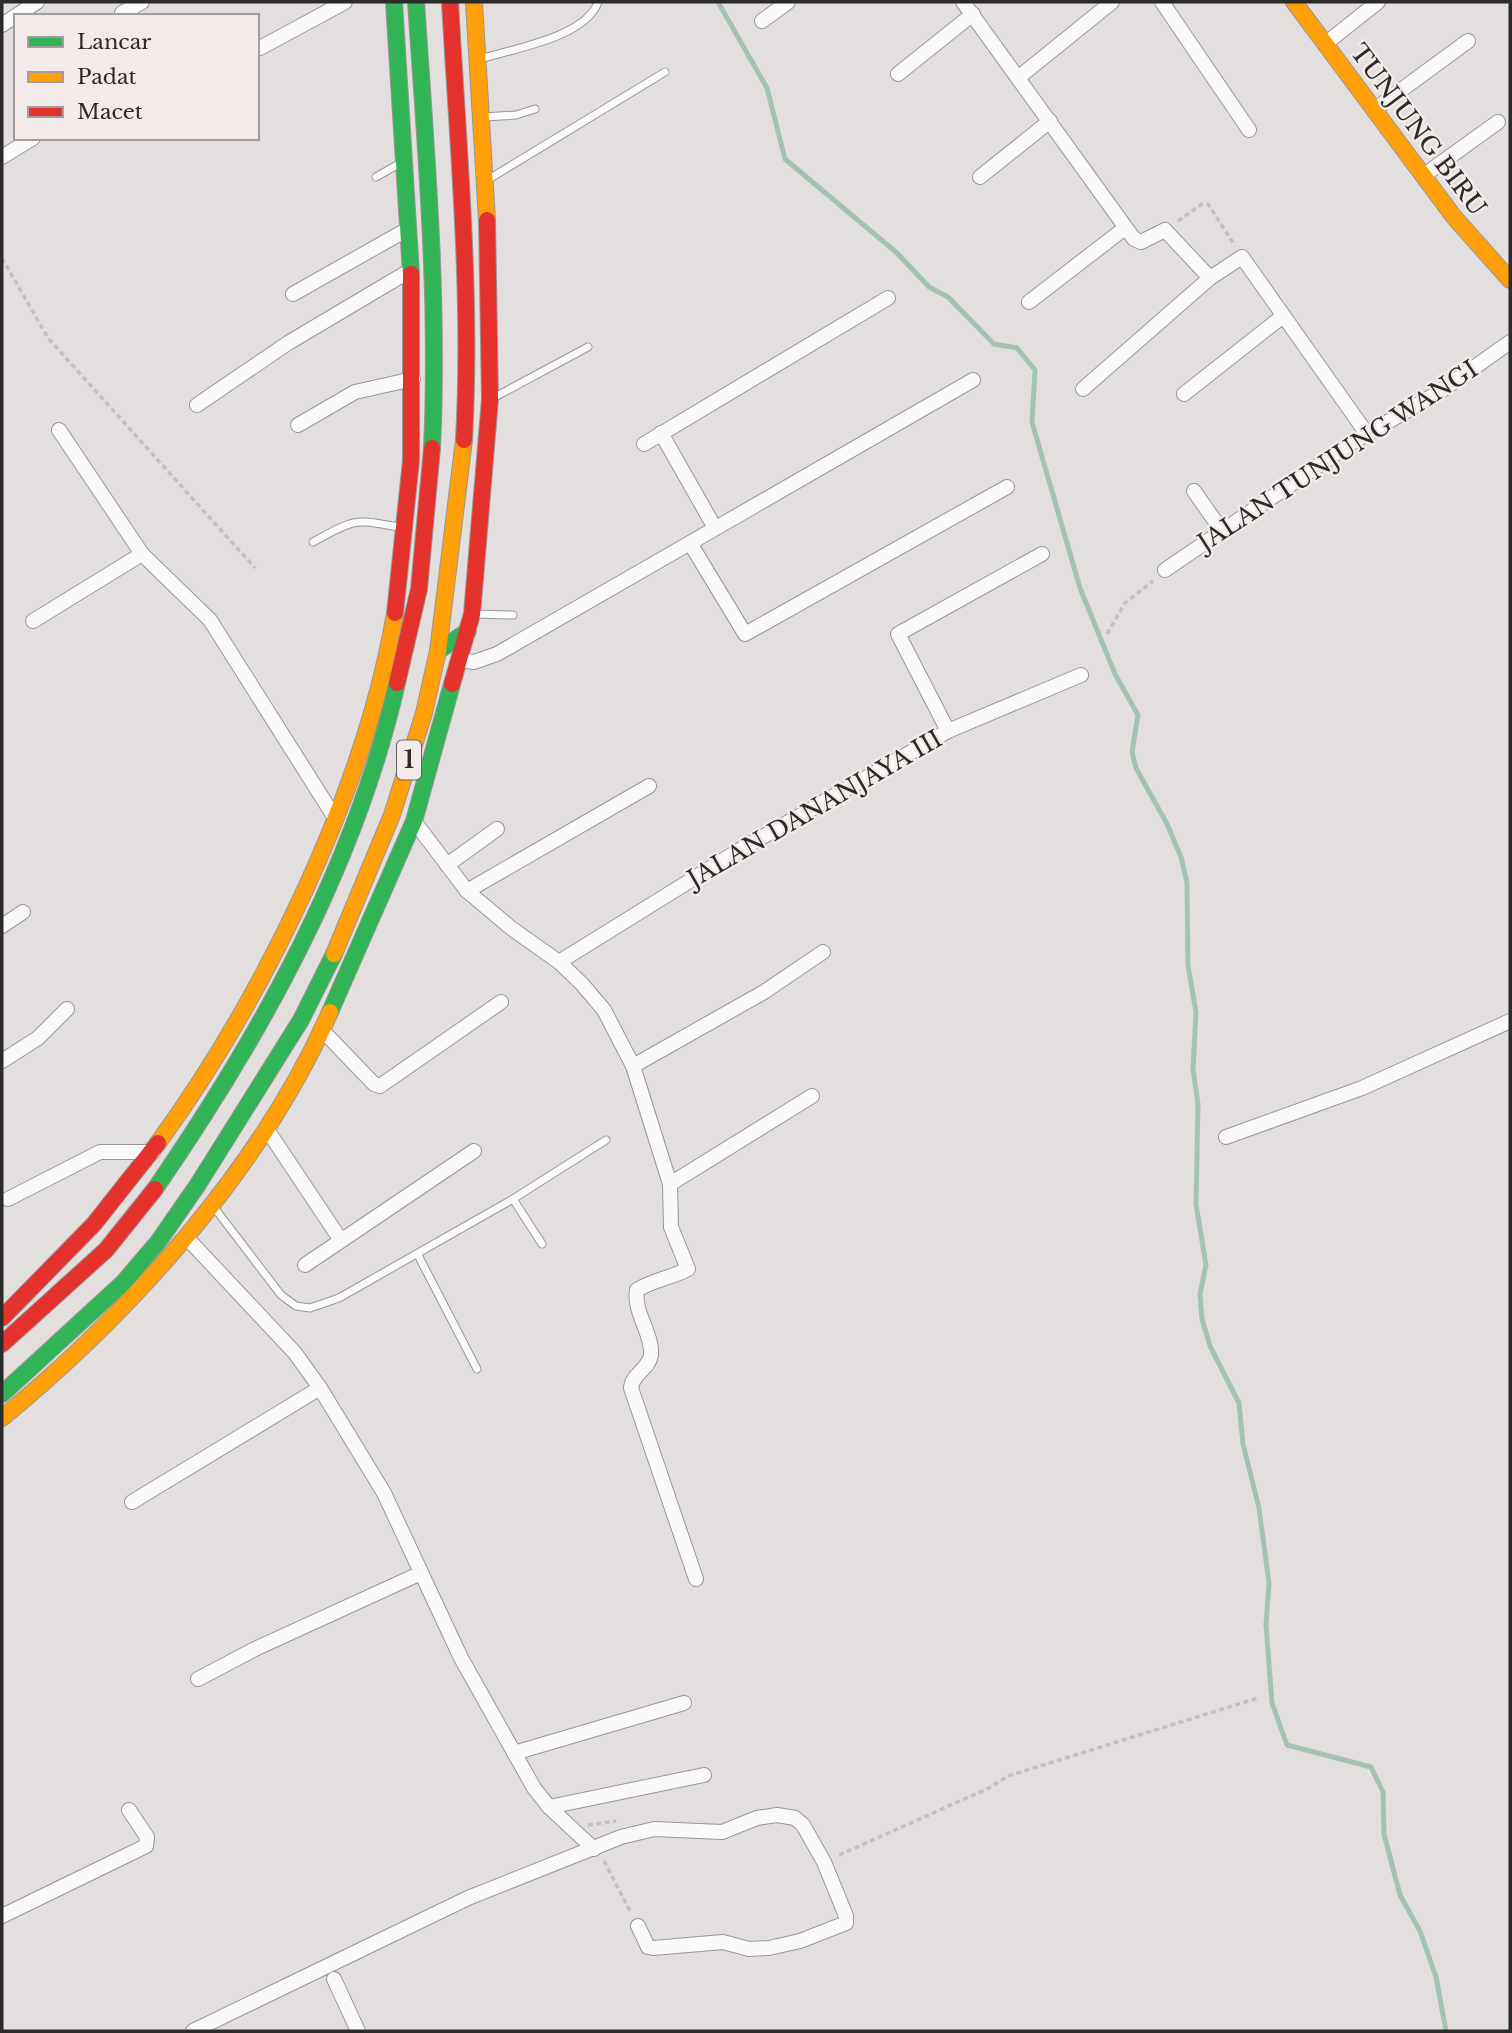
<svg xmlns="http://www.w3.org/2000/svg" width="1512" height="2033" viewBox="0 0 1512 2033" font-family="'Libre Baskerville',serif">
	<style>
		.lines { fill: none; stroke-linecap: round; stroke-linejoin: round }
		.stream { stroke: #a4c2b4; stroke-width: 5 }
		.lane-casing { stroke: #999696; stroke-width: 9 }
		.street-casing { stroke: #999696; stroke-width: 16 }
		.fast-casing { stroke: #999696; stroke-width: 18 }
		.slow-casing { stroke: #999696; stroke-width: 18 }
		.jam-casing { stroke: #999696; stroke-width: 18 }
		.path { stroke: #c2c0c0; stroke-width: 3.5; stroke-dasharray: 5 3.5; stroke-linecap: butt }
		.lane { stroke: #fbfafa; stroke-width: 7 }
		.street { stroke: #fbfafa; stroke-width: 14 }
		.fast { stroke: #30b455; stroke-width: 16 }
		.slow { stroke: #ff9f0a; stroke-width: 16 }
		.jam { stroke: #e5322d; stroke-width: 16 }
		.labels { text-anchor: middle; stroke-width: 5; stroke-linejoin: round; paint-order: stroke }
		.shield { fill: #f4eaea; stroke: #696464; stroke-width: 2 }
		.shield-label { font-size: 23px; font-weight: bold; fill: #2d2a2a }
		.street-label { font-size: 24px; fill: #2d2a2a; stroke: #f4eaea }
	</style>
	<rect width="100%" height="100%" fill="#e4dfdf"/>
	<g class="lines">
		<polyline class="stream" points="718,2 767,88 785,159 897,253 929,287 948,297 994,344 1017,348 1035,370 1032,422 1080,588 1115,674 1138,715 1132,752 1136,768 1167,824 1181,857 1187,882 1188,966 1196,1012 1193,1069 1198,1104 1196,1204 1206,1265 1200,1294 1202,1319 1210,1346 1239,1403 1243,1444 1259,1508 1269,1583 1266,1625 1272,1703 1287,1745 1371,1767 1383,1792 1384,1834 1400,1895 1420,1931 1436,1977 1446,2031"/>
		<defs>
			<g id="lane">
				<path d="M480 59C513 49 586 37 598 2"/>
				<polyline points="484,117 516,115 535,109"/>
				<polyline points="376,177 404,161"/>
				<polyline points="489,179 665,72"/>
				<polyline points="493,398 588,347"/>
				<path d="M313 542C360 516 355 520 405 528"/>
				<polyline points="472,614 513,615"/>
				<polyline points="513,1199 542,1244"/>
				<polyline points="213,1206 281,1295 296,1306 310,1308 339,1298 513,1199 606,1140"/>
				<polyline points="418,1255 477,1369"/>
			</g>
			<g id="street">
				<polyline points="963,2 1134,239 1141,242 1165,230 1210,278"/>
				<polyline points="1162,2 1249,130"/>
				<polyline points="122,13 142,2"/>
				<polyline points="762,21 788,2"/>
				<polyline points="2,25 37,2"/>
				<polyline points="1325,44 1378,2"/>
				<polyline points="260,48 345,2"/>
				<polyline points="898,74 973,14"/>
				<polyline points="1019,77 1112,2"/>
				<polyline points="1374,110 1468,41"/>
				<polyline points="2,157 33,138"/>
				<polyline points="1423,176 1498,122"/>
				<polyline points="980,177 1050,121"/>
				<polyline points="293,294 408,229"/>
				<polyline points="1029,302 1125,228"/>
				<polyline points="1083,389 1210,278 1242,257 1367,434"/>
				<polyline points="1184,394 1283,316"/>
				<polyline points="197,405 288,343 411,270"/>
				<polyline points="298,425 355,392 413,379"/>
				<polyline points="59,430 142,554 210,620 335,818"/>
				<polyline points="661,433 715,528"/>
				<polyline points="644,444 888,298"/>
				<polyline points="1194,491 1222,531"/>
				<polyline points="690,543 745,634 1007,487"/>
				<polyline points="1165,570 1353,442 1441,391 1510,342"/>
				<polyline points="33,621 142,554"/>
				<polyline points="461,660 474,662 497,654 973,380"/>
				<polyline points="948,731 898,634 1042,554"/>
				<path d="M414 821 467 891 511 928 559 962 582 984 604 1010 633 1066 670 1184 671 1227 688 1269C671 1278 653 1280 637 1290 633 1312 653 1334 651 1355 649 1369 632 1374 631 1388L696 1579"/>
				<polyline points="447,865 497,829"/>
				<polyline points="467,891 649,786"/>
				<polyline points="2,926 23,912"/>
				<polyline points="559,962 738,851 948,731 1081,675"/>
				<polyline points="322,1030 374,1084 380,1086 501,1002"/>
				<polyline points="2,1061 38,1038 67,1009"/>
				<polyline points="633,1066 764,992 823,952"/>
				<polyline points="266,1128 340,1239"/>
				<polyline points="1226,1137 1362,1088 1510,1021"/>
				<polyline points="670,1184 812,1096"/>
				<polyline points="8,1199 100,1152 153,1152"/>
				<polyline points="187,1238 295,1353 320,1388"/>
				<polyline points="305,1265 474,1151"/>
				<polyline points="132,1502 320,1388 384,1493 461,1658 534,1788 549,1807 594,1849"/>
				<polyline points="198,1679 255,1649 421,1573"/>
				<polyline points="514,1753 684,1703"/>
				<polyline points="549,1807 704,1775"/>
				<polyline points="2,1916 146,1846 147,1837 129,1810"/>
				<polyline points="334,1979 358,2031"/>
				<polyline points="193,2031 468,1898 621,1837 654,1829 722,1832 757,1818 777,1815 795,1818 803,1825 824,1862 846,1916 846,1923 800,1941 769,1948 749,1949 723,1942 653,1948 648,1947 638,1926"/>
			</g>
			<g id="fast">
				<polyline points="394,2 411,274"/>
				<path d="M416 2C426 151 439 299 432 448"/>
				<polyline points="438,651 468,631"/>
				<polyline points="330,1012 414,821 452,684"/>
				<path d="M155 1189C261 1035 355 867 397 683"/>
				<polyline points="2,1394 123,1283 158,1242 197,1186 301,1020 334,954"/>
			</g>
			<g id="slow">
				<polyline points="474,2 487,220"/>
				<polyline points="1294,2 1454,217 1510,280"/>
				<polyline points="334,954 392,815 424,713 438,651 464,440"/>
				<path d="M158 1143C264 997 365 791 395 613"/>
				<path d="M2 1418C132 1311 262 1167 330 1012"/>
			</g>
			<g id="jam">
				<path d="M450 2C458 147 472 294 464 440"/>
				<polyline points="395,613 411,461 411,274"/>
				<polyline points="397,683 419,589 432,448"/>
				<polyline points="452,684 472,614 490,399 487,220"/>
				<polyline points="2,1318 94,1224 158,1143"/>
				<polyline points="2,1344 106,1250 155,1189"/>
			</g>
		</defs>
		<use href="#lane" class="lane-casing"/>
		<use href="#street" class="street-casing"/>
		<use href="#fast" class="fast-casing"/>
		<use href="#slow" class="slow-casing"/>
		<use href="#jam" class="jam-casing"/>
		<g class="path">
			<polyline points="1178,221 1202,204 1208,204 1235,246"/>
			<polyline points="2,258 48,338 255,568"/>
			<polyline points="1107,634 1125,603 1153,581"/>
			<polyline points="588,1825 616,1821"/>
			<polyline points="839,1855 989,1788 1008,1776 1258,1698"/>
			<polyline points="604,1861 631,1913"/>
		</g>
		<use href="#lane" class="lane"/>
		<use href="#street" class="street"/>
		<use href="#fast" class="fast"/>
		<use href="#slow" class="slow"/>
		<use href="#jam" class="jam"/>
	</g>
	<g class="labels">
		<rect class="shield" x="397" y="740.5" width="24" height="39" rx="5"/>
		<g class="shield-label">
			<text x="409" y="768">1</text>
		</g>
		<g class="street-label">
			<text transform="translate(1418 130) rotate(53)" y="8">TUNJUNG BIRU</text>
			<text transform="translate(1338 456) rotate(-33)" y="8">JALAN TUNJUNG WANGI</text>
			<text transform="translate(815 809) rotate(-30)" y="8">JALAN DANANJAYA III</text>
		</g>
	</g>
	<rect width="1512" height="2033" fill="none" stroke="#2d2a2a" stroke-width="7"/>
	<rect x="14" y="14" width="245" height="126" fill="#f4eaea" stroke="#a49d9d" stroke-width="2"/>
	<rect x="28" y="37" width="35" height="10" fill="#30b455" stroke="#a49d9d" stroke-width="2"/>
	<text x="77" y="49" font-size="21" fill="#2d2a2a">Lancar</text>
	<rect x="28" y="72" width="35" height="10" fill="#ff9f0a" stroke="#a49d9d" stroke-width="2"/>
	<text x="77" y="84" font-size="21" fill="#2d2a2a">Padat</text>
	<rect x="28" y="107" width="35" height="10" fill="#e5322d" stroke="#a49d9d" stroke-width="2"/>
	<text x="77" y="119" font-size="21" fill="#2d2a2a">Macet</text>
</svg>
